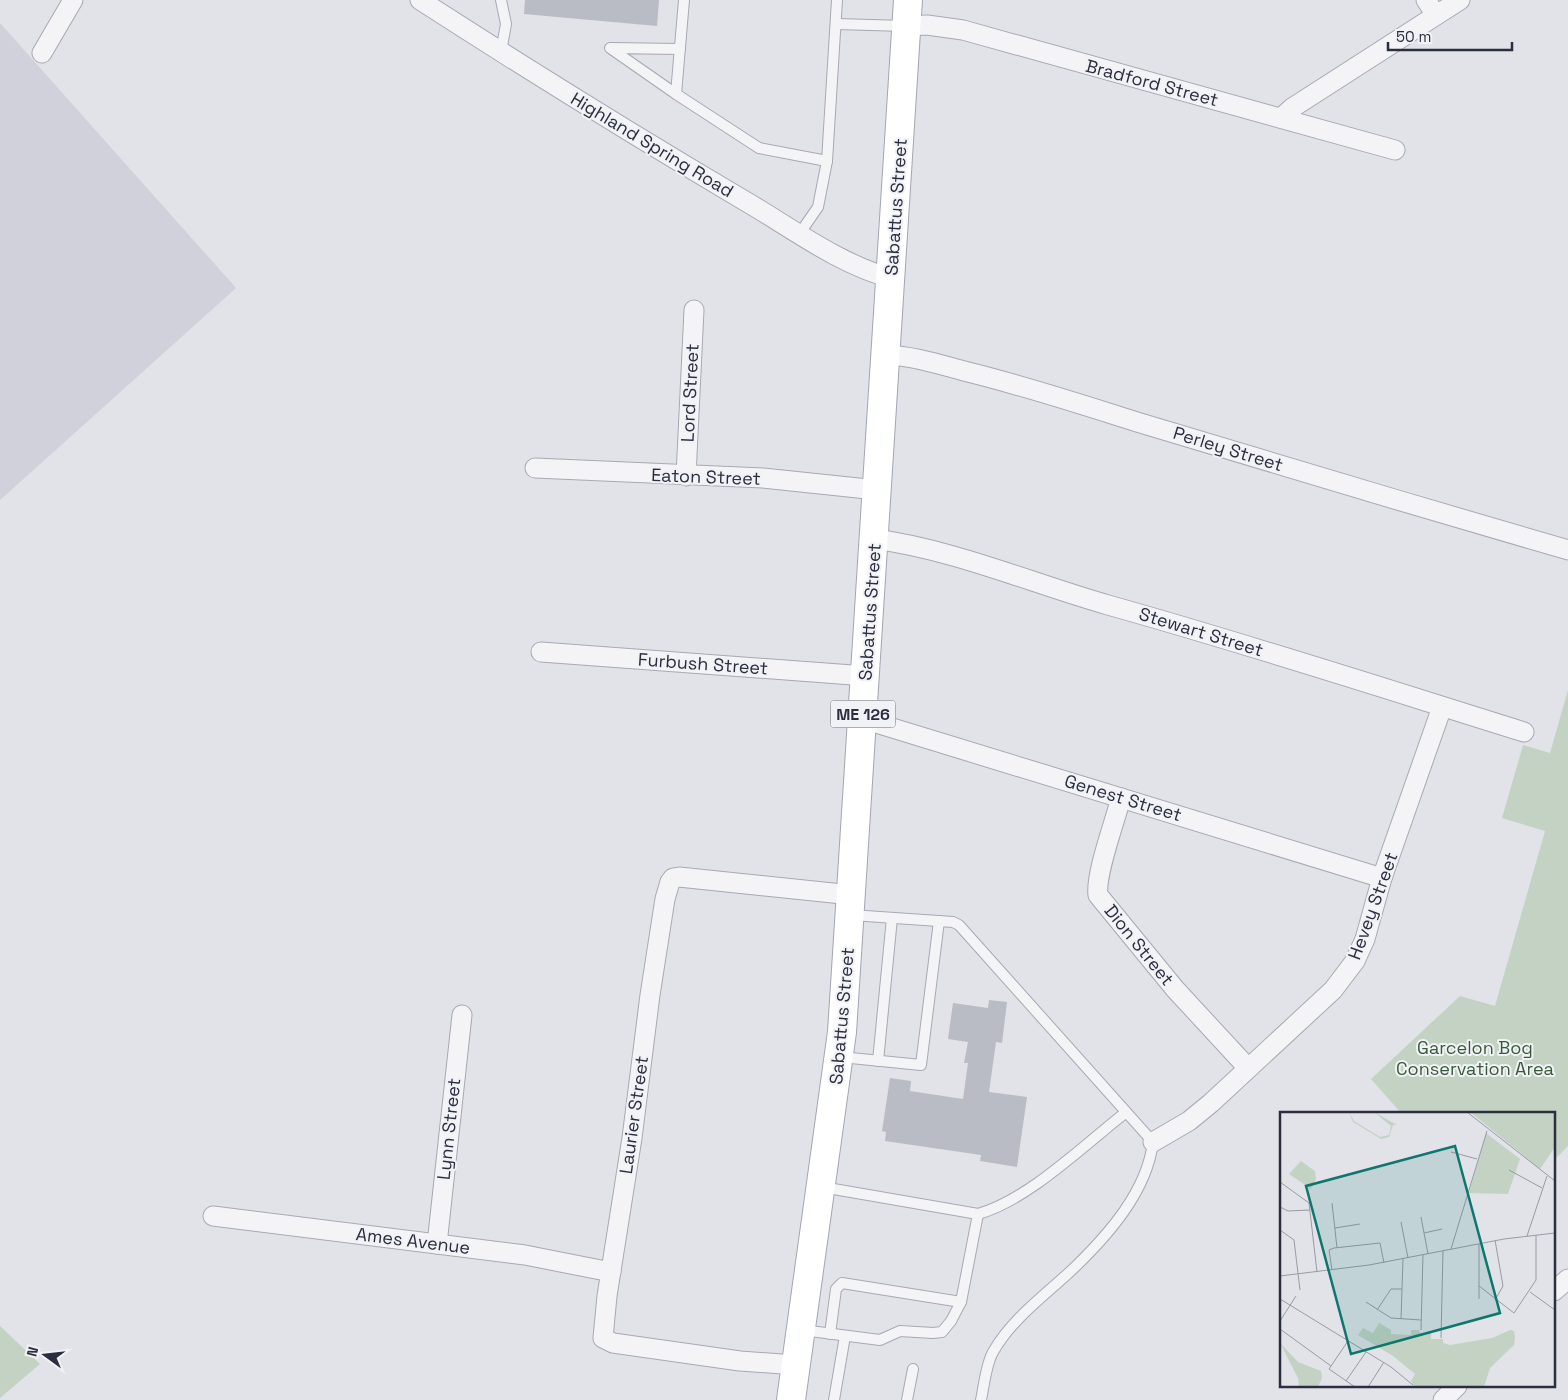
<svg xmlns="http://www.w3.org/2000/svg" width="1568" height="1400" viewBox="0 0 1568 1400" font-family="'Space Grotesk',sans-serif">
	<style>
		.built { fill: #d0d1da }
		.green { fill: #c4d2c3 }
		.building { fill: #b9bbc5 }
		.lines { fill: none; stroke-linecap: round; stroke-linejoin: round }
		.lane-casing { stroke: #a7a9b3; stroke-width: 12 }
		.street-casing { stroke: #a7a9b3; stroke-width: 21 }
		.primary-casing { stroke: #a2a5b3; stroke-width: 30 }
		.lane { stroke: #f4f4f7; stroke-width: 10 }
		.street { stroke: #f4f4f7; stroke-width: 19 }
		.primary { stroke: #fff; stroke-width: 28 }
		.labels { text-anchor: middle; stroke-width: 4; stroke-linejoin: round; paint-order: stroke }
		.shield { fill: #f1f2f6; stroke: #666976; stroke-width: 1 }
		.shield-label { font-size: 16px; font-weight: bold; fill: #2b2e3f }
		.street-label { font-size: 18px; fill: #2b2e3f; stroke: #f1f2f6 }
		.park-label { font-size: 18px; fill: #395a3a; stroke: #f1f2f6 }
		.inset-road { fill: none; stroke: #989ba5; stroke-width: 1 }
		.view { fill: #0f766e; fill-opacity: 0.15; stroke: #0f766e; stroke-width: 2.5 }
		.inset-edge { fill: none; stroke: #2b2e3f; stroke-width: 2.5 }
	</style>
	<rect width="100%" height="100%" fill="#e1e3e9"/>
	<polygon class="built" points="0,23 236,288 0,500"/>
	<g class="green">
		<polygon points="1568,690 1568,1146 1554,1160 1554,1114 1402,1114 1371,1079 1460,996 1495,1006 1545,831 1502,818 1523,745 1550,753"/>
		<polygon points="0,1326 40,1364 0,1398"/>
	</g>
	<g class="building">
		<polygon points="525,0 659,0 657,26 524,14"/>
		<polygon points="989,1000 1007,1002 1002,1043 996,1042 989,1092 1027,1097 1017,1167 980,1161 981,1155 885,1141 886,1132 882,1131 890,1078 911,1081 910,1091 963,1099 968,1063 964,1063 968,1042 948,1039 953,1003 988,1008"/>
	</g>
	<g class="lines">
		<defs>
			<g id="lane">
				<polyline points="501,0 506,24 501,52"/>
				<polyline points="684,0 676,94 759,148 827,161 837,0"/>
				<polyline points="836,24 906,26"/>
				<polyline points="676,94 610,48 680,49"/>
				<polyline points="800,233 818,207 827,161"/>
				<path d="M851 915 953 922 959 925 1153 1142C1147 1191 1109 1234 1075 1267 1047 1294 1013 1317 993 1352 986 1364 984 1386 981 1400"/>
				<polyline points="841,1057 921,1065 939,921"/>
				<polyline points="878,1061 892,918"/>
				<path d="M822 1187 978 1214C1028 1200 1083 1146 1125 1113"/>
				<polyline points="802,1330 880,1340 900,1331 933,1333 942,1332 951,1321 961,1302 978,1214"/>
				<polyline points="830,1334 836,1289 842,1283 961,1302"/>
				<polyline points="834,1400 845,1336"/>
				<polyline points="907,1400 913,1369"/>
			</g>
			<g id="street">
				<path d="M420 0C527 69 635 136 745 201 790 227 840 265 891 278"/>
				<polyline points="1426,0 1436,15"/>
				<polyline points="907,26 927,25 963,30 1395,150"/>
				<polyline points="42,53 73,0"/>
				<polyline points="1281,118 1292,108 1460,0"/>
				<path d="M886 355C913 356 938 364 964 371 1022 385 1080 404 1137 422 1281 466 1424 508 1568 550"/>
				<polyline points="535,468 763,478 877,490"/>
				<polyline points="686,476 694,310"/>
				<path d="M875 539C955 550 1031 583 1108 605 1248 644 1386 689 1524 732"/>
				<polyline points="541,652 866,676"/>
				<polyline points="863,719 1382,878"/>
				<path d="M1121 798C1115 821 1095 875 1098 895L1175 989 1248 1068"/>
				<polyline points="1153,1142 1189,1121 1211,1103 1333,990 1355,961 1365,939 1382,878 1442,707"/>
				<polyline points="213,1216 525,1255 611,1272"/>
				<polyline points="437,1244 462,1015"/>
				<polyline points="1554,1291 1568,1279"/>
				<polyline points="796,1365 740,1361 613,1343 603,1338 607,1296 632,1138 650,995 665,899 670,882 673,878 679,877 852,895"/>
				<polyline points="1443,1400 1457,1386"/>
			</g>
			<polyline id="primary" points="791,1400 842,1032 908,0"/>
		</defs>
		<use href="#lane" class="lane-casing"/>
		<use href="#street" class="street-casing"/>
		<use href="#primary" class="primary-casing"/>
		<use href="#lane" class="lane"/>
		<use href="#street" class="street"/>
		<use href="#primary" class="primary"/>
	</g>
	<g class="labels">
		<rect class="shield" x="830.5" y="700.5" width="65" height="27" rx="4"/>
		<g class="shield-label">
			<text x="863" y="720">ME 126</text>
		</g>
		<g class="street-label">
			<text transform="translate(1152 83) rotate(15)" y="6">Bradford Street</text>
			<text transform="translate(652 145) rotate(31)" y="6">Highland Spring Road</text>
			<text transform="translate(896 207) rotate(-86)" y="6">Sabattus Street</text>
			<text transform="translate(690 393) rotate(-87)" y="6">Lord Street</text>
			<text transform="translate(1228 449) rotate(17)" y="6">Perley Street</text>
			<text transform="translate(706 477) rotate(2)" y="6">Eaton Street</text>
			<text transform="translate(870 612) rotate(-86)" y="6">Sabattus Street</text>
			<text transform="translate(1201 632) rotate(17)" y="6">Stewart Street</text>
			<text transform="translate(703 664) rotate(4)" y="6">Furbush Street</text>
			<text transform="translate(1123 798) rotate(17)" y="6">Genest Street</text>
			<text transform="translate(1373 906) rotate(-70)" y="6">Hevey Street</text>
			<text transform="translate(1139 945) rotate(51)" y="6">Dion Street</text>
			<text transform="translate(842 1016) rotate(-85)" y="6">Sabattus Street</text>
			<text transform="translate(634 1115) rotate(-82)" y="6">Laurier Street</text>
			<text transform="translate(449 1129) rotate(-84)" y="6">Lynn Street</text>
			<text transform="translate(413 1241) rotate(7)" y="6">Ames Avenue</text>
		</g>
		<g class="park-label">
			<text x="1475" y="1054">Garcelon Bog<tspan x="1475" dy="21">Conservation Area</tspan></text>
		</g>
	</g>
	<g transform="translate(1280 1112)">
		<rect width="275" height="275" fill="#e1e3e9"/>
		<path d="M69 0 74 9 100 25 109 23 111 14 94 0 117 13H113L109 25 101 27 73 10ZM190 0H275V35L260 57ZM206 21 240 47 228 82 189 81ZM21 49 35 59 36 67 31 77 9 62ZM99 211 111 218V222L131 223V218H139L140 221H151V227H163V231L170 233 212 226 230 218 234 219 235 226 234 233 210 256 204 275H135L131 269 135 262 113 244 78 223 83 216 93 221ZM0 231 18 250 41 259 42 266 38 275H19L18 266Z" fill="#c4d2c3"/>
		<path class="inset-road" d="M187 0 275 69M171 40 197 47M229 58 262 76M0 70 29 91 37 160M52 91 57 136M0 95 8 99 30 98M141 105 148 142M121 110 128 146M55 116 80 112M0 118 14 128 20 178M144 121 162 117M247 124 267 64M215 128 223 174 215 188M199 132V187M171 137 207 19M52 158 49 138 54 136 100 131 104 151M0 164 89 153 224 127 275 121M199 174 234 201 256 168V123M250 180 275 198M0 187 111 255 133 273M86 190 111 206 141 208M97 198 111 177H122M121 207 123 147M0 209 16 184M0 217 51 254M141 218 143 143M161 226 163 139M68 229 49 257 75 275M66 269 86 240M88 275 104 250"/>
		<path class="view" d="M175 34 220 201 71 242 26 74Z"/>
		<rect width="275" height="275" class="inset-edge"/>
	</g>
	<g transform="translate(45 1355) rotate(285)" stroke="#f1f2f6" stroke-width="4" paint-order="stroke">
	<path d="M0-4L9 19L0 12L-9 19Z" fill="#2b2e3f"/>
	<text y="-8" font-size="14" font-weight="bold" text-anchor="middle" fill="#2b2e3f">N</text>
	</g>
	<path d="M1388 42v8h124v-8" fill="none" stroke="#2b2e3f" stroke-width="2.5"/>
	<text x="1396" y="42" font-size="15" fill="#2b2e3f" stroke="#f1f2f6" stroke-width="4" paint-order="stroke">50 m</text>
</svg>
